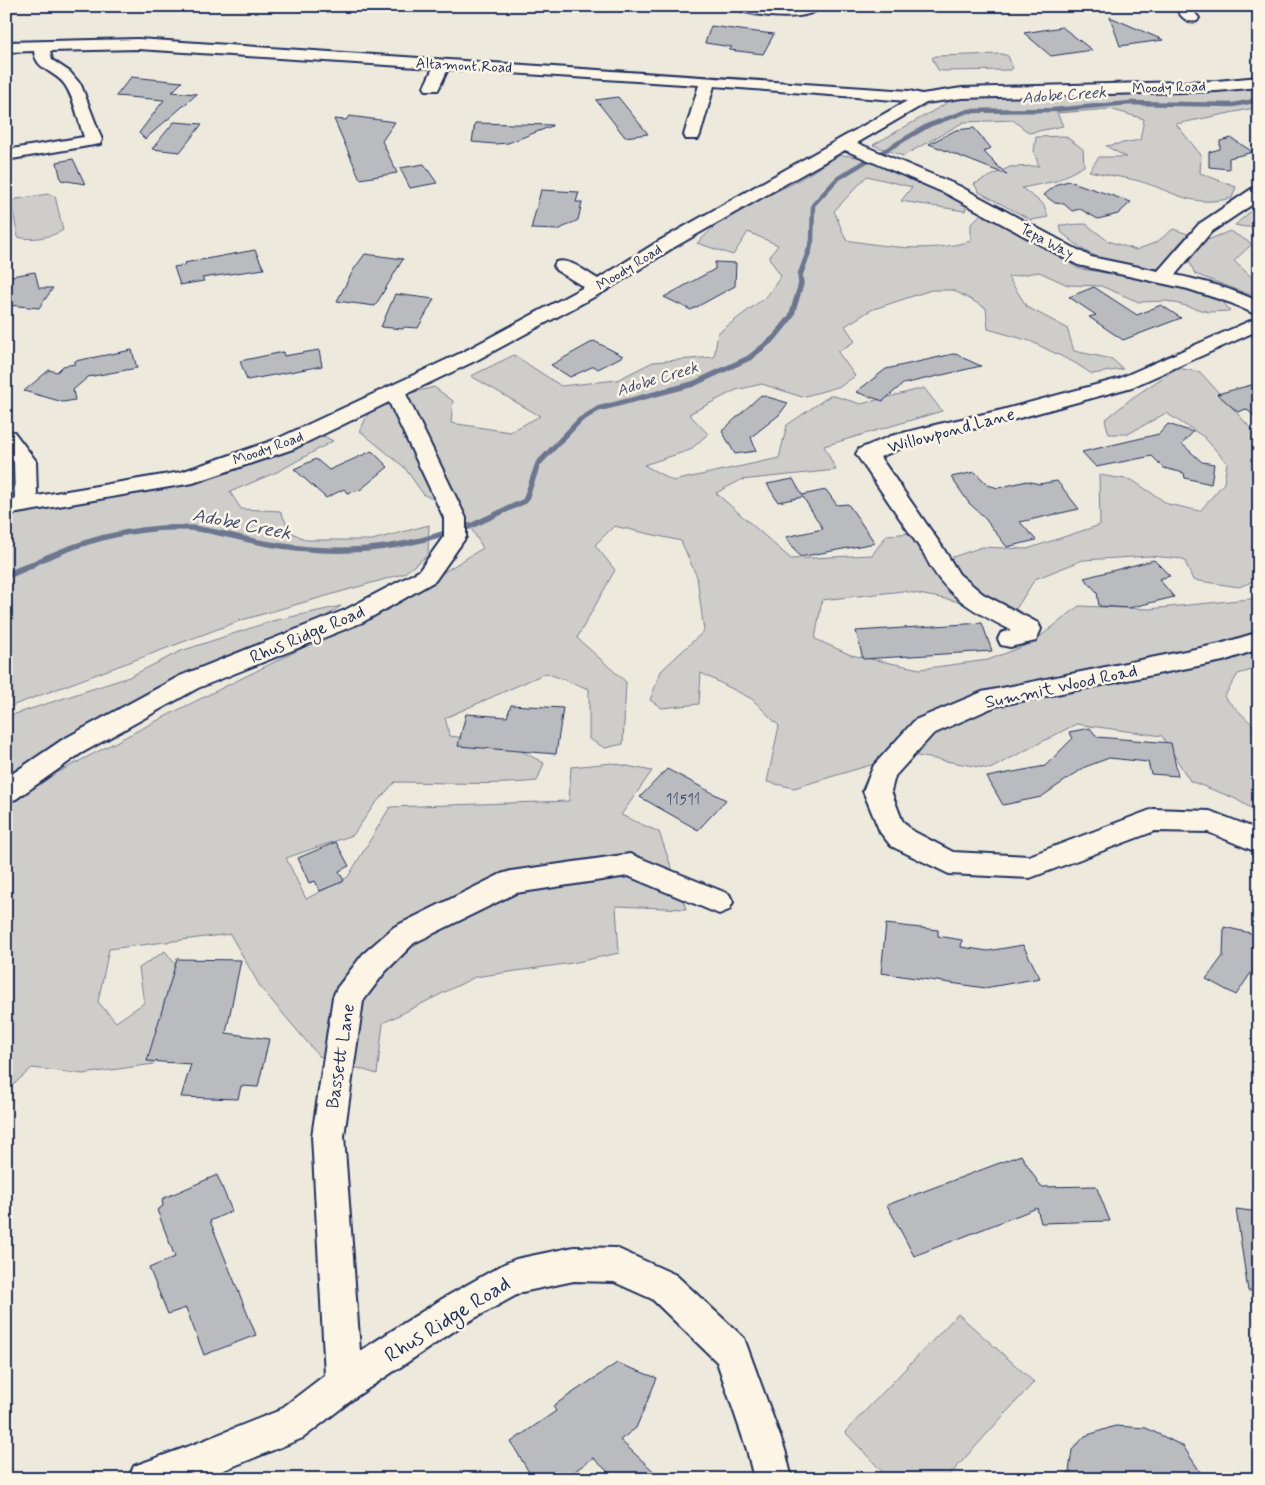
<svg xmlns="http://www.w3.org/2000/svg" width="1265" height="1485" viewBox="0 0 1265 1485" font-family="Mynerve,sans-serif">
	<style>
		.green { fill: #cfcdca; stroke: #757e94 }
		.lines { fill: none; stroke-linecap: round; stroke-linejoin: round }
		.stream-far2 { stroke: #6c778f; stroke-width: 4.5 }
		.stream-far1 { stroke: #6c778f; stroke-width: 5.5 }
		.stream { stroke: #6c778f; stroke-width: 7 }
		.building { fill: #babbbe; stroke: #1b2f5e }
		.minor-casing { stroke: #1b2f5e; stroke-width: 4 }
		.minor { fill: #fcf5e5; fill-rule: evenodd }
		.labels { text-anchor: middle; stroke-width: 5; stroke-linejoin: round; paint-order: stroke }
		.far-street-label { font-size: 15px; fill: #1b2f5e; stroke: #fcf5e5 }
		.number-label { font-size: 15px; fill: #435276 }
		.far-water-label { font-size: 16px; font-style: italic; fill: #445376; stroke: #fcf5e5 }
		.street-label { font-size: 18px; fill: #1b2f5e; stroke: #fcf5e5 }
		.water-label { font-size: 19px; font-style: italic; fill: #445376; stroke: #fcf5e5 }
		.near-street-label { font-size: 21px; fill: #1b2f5e; stroke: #fcf5e5 }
	</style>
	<rect width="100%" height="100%" fill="#eee9dd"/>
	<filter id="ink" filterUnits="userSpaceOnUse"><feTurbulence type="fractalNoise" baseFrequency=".02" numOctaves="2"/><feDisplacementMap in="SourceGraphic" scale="10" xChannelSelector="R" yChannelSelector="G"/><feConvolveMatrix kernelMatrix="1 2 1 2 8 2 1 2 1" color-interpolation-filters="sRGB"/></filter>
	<g filter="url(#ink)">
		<g class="green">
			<polygon points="1002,54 1008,56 1013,68 1011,70 943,71 938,70 932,58 936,56"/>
			<path d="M1259 89V107L1176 124 1201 155 1200 173 1236 187 1232 198C1190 208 1176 192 1139 181 1123 177 1106 175 1089 171L1099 157H1126L1106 146 1140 140 1144 119 1110 109 1057 113 1063 126 1029 133 1013 120 964 122 903 156 873 145 954 99Z"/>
			<polygon points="1065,136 1083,149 1084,166 1056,181 1022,188 1044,205 1048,217 1031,220 979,192 974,184 1010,167 1039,166 1034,152 1036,137"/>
			<path d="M840 155C887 158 927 178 969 198L965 211 901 201 912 187 867 176 834 211 846 240C889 247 928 253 971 241V224L982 213 1055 252 1077 268 1129 277 1154 274 1178 287 1222 300 1230 311 1209 312 1167 301 1139 302 1101 286 1068 285 1039 272 1008 277 1027 307 1067 328 1074 351 1112 359 1123 369 1092 374 1075 363 1030 341 988 329 986 308 953 290H931L871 310 845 326 855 341 838 352 855 376 841 386 802 397 762 384 736 390 689 414 708 434 690 450 644 465 673 481 779 458 787 425 831 395 861 404 924 388 942 411 824 446 836 470 741 480 716 493 791 559 872 555 887 535 912 533 944 560 982 547 1027 549 1100 525 1099 475 1132 480 1168 504 1200 511 1224 483 1227 463 1204 437 1166 413 1128 434H1109L1105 420 1132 398 1177 368 1200 372 1255 433 1259 450V579L1239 587 1193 580 1184 559 1150 556 1083 560 1035 579 1014 612 903 591 822 600 815 639 851 655 920 669 988 660 1032 643 1079 606 1149 609 1259 598V668L1238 674 1224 697 1259 731V813L1234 798 1190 781 1162 736 1076 724 990 769 912 755 867 766 794 788 767 782 779 726 752 699 701 673 699 704 662 708 650 700 661 671 704 631 697 577 681 541 614 526 595 545 615 570 577 638 626 682 623 744 605 748 589 739V689L546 673 445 718 450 736 506 743 544 763 537 781C490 786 443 782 395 782L374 805 353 835 286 858 306 899 348 877 390 807 569 801 571 767 612 763 652 771 621 815 659 832 686 909 616 906 619 953 572 963 475 977 383 1023 377 1074 319 1056 261 988 230 934 109 949 98 1002 116 1022 144 1003 139 968 165 951 190 983 180 1029 154 1064 83 1074 32 1068 6 1091V799C64 770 120 739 178 710 281 658 386 610 483 548L460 510 424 495 404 467 360 431 373 403 434 387 453 401 451 423 510 432 540 416 471 376 514 355 561 386 617 380 653 362 714 357 718 333 767 296 781 276 769 258 778 245 748 232 733 255 697 243 715 226 757 200 792 184Z"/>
			<path d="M48 194 55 196 63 230C53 237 30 241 18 237L11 202 17 199Z"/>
			<polygon points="1259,204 1259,226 1245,227 1235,225"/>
			<polygon points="1086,224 1108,241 1136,250 1157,242 1173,229 1188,234 1176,247 1174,258 1164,266 1144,272 1110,263 1085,251 1062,233 1059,225"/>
			<polygon points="1230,231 1252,244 1234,261 1259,284 1259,298 1195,274 1189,260 1205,241"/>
			<polygon points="318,433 333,441 279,471 230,492 241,509 280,511 291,532 306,540 372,540 429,525 428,555 403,574 242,620 6,708 6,516 10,512 181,486"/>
			<polygon points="341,606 287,643 198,689 103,716 6,780 6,717 129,677 181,651 272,621"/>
			<polygon points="958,1314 1034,1382 946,1479 889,1479 845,1432"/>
		</g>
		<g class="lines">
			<g class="stream-far2">
				<polyline points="881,153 929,125 968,111 1053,110 1130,103 1233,105 1259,100"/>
				<polyline points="809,249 812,241 813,205 837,179 873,157"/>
			</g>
			<g class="stream-far1">
				<polyline points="462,530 525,501 538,464 580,420 598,409 693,384 749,358 774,338 791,317 801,284 800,275 810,248"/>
				<path d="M28 566C77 542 134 525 190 528 215 530 239 539 264 543 327 555 387 553 448 532"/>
			</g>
			<polyline class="stream" points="6,576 31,565"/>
		</g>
		<g class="building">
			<polygon points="1110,17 1163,40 1120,46"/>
			<polygon points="711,26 748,31 774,34 763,54 729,50 732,47 705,43"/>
			<polygon points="1062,27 1092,50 1051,56 1024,33"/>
			<polygon points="131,77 182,82 172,92 197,94 145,139 139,133 164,100 116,96"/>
			<polygon points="618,97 648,134 625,137 596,100"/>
			<polygon points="349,116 395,122 382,141 397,173 360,179 334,119 346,120"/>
			<polygon points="174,122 202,124 180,152 152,149"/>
			<polygon points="475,123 552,125 552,126 508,143 495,144 472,142"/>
			<polygon points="974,128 991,148 984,152 1007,175 929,144 956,130"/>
			<polygon points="1231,138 1253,152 1229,158 1229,169 1209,167 1209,152 1220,149 1220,141"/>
			<polygon points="73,159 85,184 61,180 57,162"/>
			<polygon points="424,164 437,183 410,188 400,168"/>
			<polygon points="1069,181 1131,202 1118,214 1098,219 1080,209 1072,211 1064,204 1055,203 1044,195 1057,184"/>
			<polygon points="541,190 579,192 576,202 582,202 578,220 558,230 531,229"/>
			<polygon points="255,250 264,269 202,278 204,281 180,285 174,267 185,265 184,263"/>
			<polygon points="365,254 403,259 375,306 337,301 354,269"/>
			<polygon points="715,262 736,263 735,286 691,310 664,297 715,269"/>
			<polygon points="35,272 39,288 53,288 39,308 8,305 6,277"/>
			<polygon points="1094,287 1137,315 1161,305 1181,318 1123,340 1089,317 1096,315 1069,297"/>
			<polygon points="395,294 434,299 418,328 404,327 403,329 381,327"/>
			<polygon points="594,341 623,356 598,369 594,366 570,377 551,365"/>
			<polygon points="132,350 137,368 88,377 73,390 75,400 63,402 24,391 49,370 57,372 63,366 75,364 75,361"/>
			<polygon points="319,350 322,366 247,380 240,361 283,352 284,356"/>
			<polygon points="953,354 960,355 961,357 981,366 903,384 883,401 856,392 886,369"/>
			<polygon points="1259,383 1259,420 1246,409 1238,412 1217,394"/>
			<polygon points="761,395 788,403 779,415 751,437 756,451 735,454 722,431"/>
			<polygon points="1168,424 1193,432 1182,444 1202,462 1214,464 1211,484 1185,478 1184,473 1164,468 1152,456 1096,467 1082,452 1159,434"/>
			<polygon points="372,451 388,467 360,490 347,493 344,489 326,498 294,469 316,459 329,470"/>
			<polygon points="975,472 988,485 998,488 1027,481 1039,484 1057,481 1079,509 1020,522 1036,540 1007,547 983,516 969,503 951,477"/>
			<polygon points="793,479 802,495 826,490 837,505 848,504 875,543 800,557 786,537 823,529 803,497 778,502 767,484"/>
			<polygon points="1154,560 1170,576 1159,579 1174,597 1129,608 1099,606 1097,592 1084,578"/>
			<polygon points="982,623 992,651 863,659 856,631"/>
			<polygon points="511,705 563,708 556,754 458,746 466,714 507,717"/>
			<polygon points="1090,728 1097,737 1171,743 1178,776 1151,774 1148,762 1109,758 1085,767 1041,797 1003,805 987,777 1045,766 1073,738 1069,732"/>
			<polygon points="667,769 726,800 698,830 640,797"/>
			<polygon points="336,842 349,866 339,871 344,881 320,891 315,881 309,883 298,858"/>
			<polygon points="886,924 938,930 938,936 962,940 961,947 988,951 1023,945 1040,978 985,988 881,973"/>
			<polygon points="1224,927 1259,935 1259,961 1236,995 1206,979 1223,956"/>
			<polygon points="177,959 241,960 226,1033 269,1039 258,1087 241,1086 238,1099 181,1097 191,1064 147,1061"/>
			<polygon points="1021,1155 1041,1187 1096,1186 1110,1221 1041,1223 1037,1208 914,1256 887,1205"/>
			<polygon points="217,1175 232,1211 210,1221 256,1335 204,1355 186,1308 168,1314 149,1268 175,1257 157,1210 163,1206 162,1199"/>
			<polygon points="1236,1209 1259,1212 1259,1290 1248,1291"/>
			<polygon points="617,1363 657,1378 636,1428 620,1440 662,1479 616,1479 593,1458 564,1479 533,1479 511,1442 556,1411 553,1406"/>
			<polygon points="1115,1426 1146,1428 1183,1446 1205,1479 1068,1479 1072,1450 1085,1436"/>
		</g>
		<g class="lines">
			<defs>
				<g id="minor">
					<path d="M740 6 780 8 822 6C808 23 759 16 741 11L739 8Z"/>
					<path d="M1174 6H1189L1199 18 1197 21C1186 24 1180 15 1174 6Z"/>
					<path d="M138 39 909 91 922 94 962 88 1217 81 1259 77V87L1217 91 962 98 926 103 857 143 959 186 1091 257 1158 271 1199 224 1253 188 1259 187V200L1211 232 1175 275C1204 281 1233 289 1259 302V316L1231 303 1188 289 1078 265 947 194 845 150 671 249 605 291 477 360 406 394 466 518V537L435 581 363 622 198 688 80 754 16 799 6 802V778L62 740 180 676 345 610 419 571 444 536V518L389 402 293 449 193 483 6 515V501L15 500 14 462 6 452V431L14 432 36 461 37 496 181 472 277 439 463 352 584 287 556 270 554 266 556 262C571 258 585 272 598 279L659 241 907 101 714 86 700 135 698 139H686L684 135 699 85 448 69 438 90H426L424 87 433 68 138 49 50 51 52 60 70 72 81 85 102 140 100 144 94 145 6 160V150L84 137C78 120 75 100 65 85 56 71 36 71 34 51L6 52V42Z"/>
					<path d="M1259 317V330L1132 387 1012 420 942 436 907 446 880 457 943 548 959 574 983 594 1038 623 1041 629 1036 641 1010 647 1001 645 998 639 1001 633 1011 630C973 611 943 595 924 554L856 454 859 449 891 436 939 424 1002 410 1118 379Z"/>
					<polygon points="1259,632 1259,649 1223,661 996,706 933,734 895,776 891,791 902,820 911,830 953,852 1029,856 1153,809 1210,811 1259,830 1259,853 1208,832 1155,831 1030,878 949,874 891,846 880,832 863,791 874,765 915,720 982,692 1220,644"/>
					<polygon points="630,854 729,894 733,902 729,910 719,914 628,876 516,893 414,943 385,972 363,1001 344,1136 360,1351 442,1299 504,1264 516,1259 574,1247 616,1248 676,1275 744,1338 785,1450 792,1479 754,1479 747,1450 717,1362 652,1299 614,1282 574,1281 522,1292 466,1323 357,1396 303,1438 202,1479 128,1479 134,1466 187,1447 278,1411 325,1375 312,1136 333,997 337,988 363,954 394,927 501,874 511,871"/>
				</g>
			</defs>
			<use href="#minor" class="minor-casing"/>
			<use href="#minor" class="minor"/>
		</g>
	</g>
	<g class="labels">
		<g class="far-street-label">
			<text transform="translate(464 65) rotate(3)" y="5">Altamont Road</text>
			<text transform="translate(1169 87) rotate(-2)" y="5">Moody Road</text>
			<text transform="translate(1047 241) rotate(28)" y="5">Tepa Way</text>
			<text transform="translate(629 267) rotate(-32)" y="5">Moody Road</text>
			<text transform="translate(268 448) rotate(-20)" y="5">Moody Road</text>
		</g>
		<g class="number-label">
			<text x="683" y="804">11511</text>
		</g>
		<g class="far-water-label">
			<text transform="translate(1064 94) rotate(-4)" y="6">Adobe Creek</text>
			<text transform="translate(657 378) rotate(-17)" y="6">Adobe Creek</text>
		</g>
		<g class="street-label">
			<text transform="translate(951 430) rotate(-15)" y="6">Willowpond Lane</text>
			<text transform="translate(307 634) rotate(-23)" y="6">Rhus Ridge Road</text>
			<text transform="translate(1061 686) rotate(-12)" y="6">Summit Wood Road</text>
			<text transform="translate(340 1056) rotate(-81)" y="6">Bassett Lane</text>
		</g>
		<g class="water-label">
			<text transform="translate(242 523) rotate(11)" y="7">Adobe Creek</text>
		</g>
		<g class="near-street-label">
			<text transform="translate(447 1319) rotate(-32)" y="7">Rhus Ridge Road</text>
		</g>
	</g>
	<rect width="1265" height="1485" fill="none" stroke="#fcf5e5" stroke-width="25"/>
	<rect x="12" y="12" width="1240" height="1460" fill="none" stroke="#1b2f5e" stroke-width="2" filter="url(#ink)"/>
</svg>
